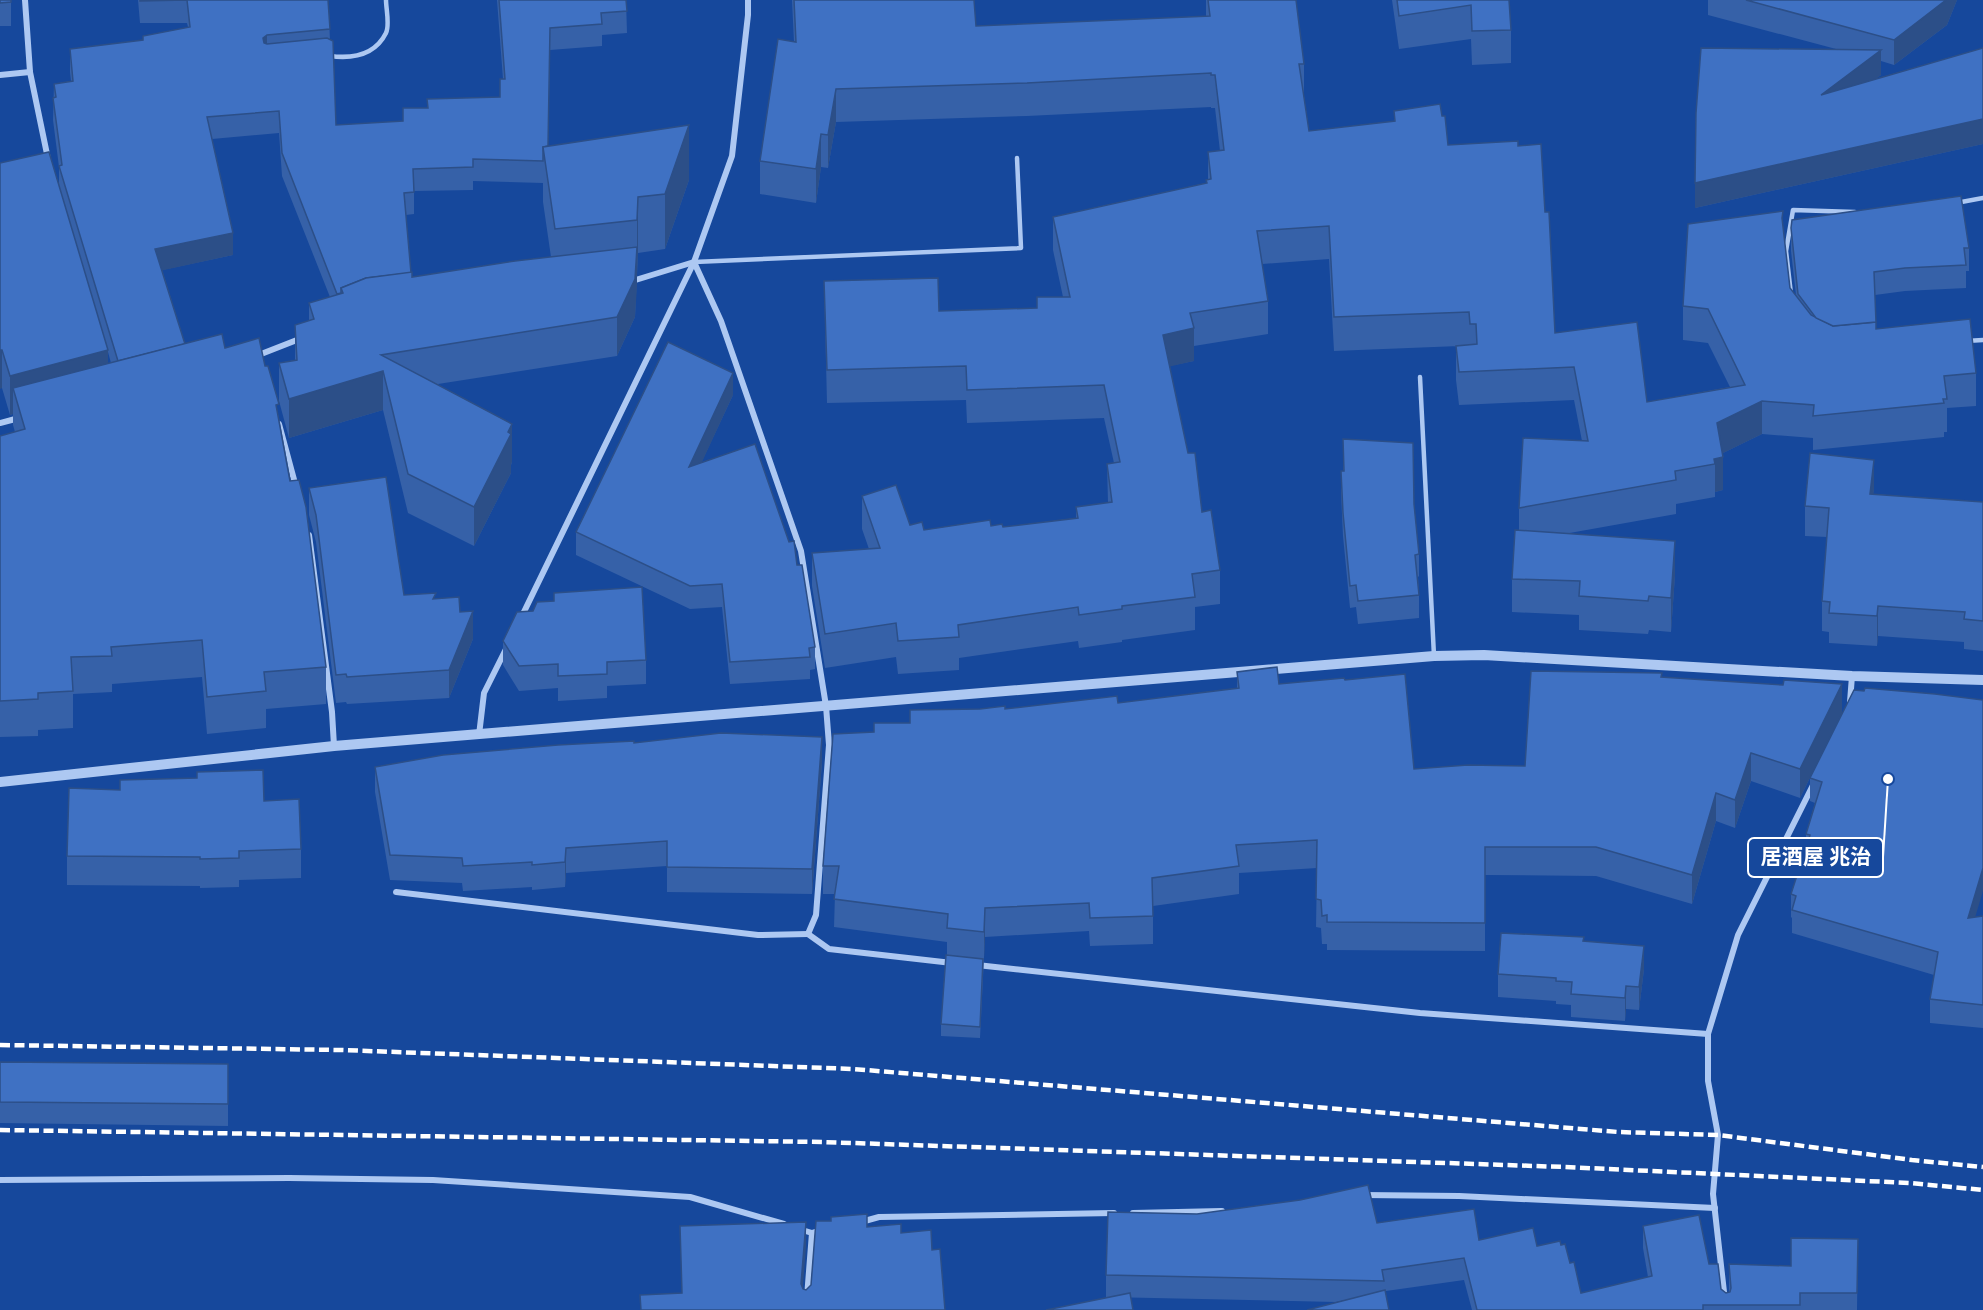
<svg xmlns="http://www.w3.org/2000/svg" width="1983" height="1310" viewBox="0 0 1983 1310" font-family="Karla,'Noto Sans JP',sans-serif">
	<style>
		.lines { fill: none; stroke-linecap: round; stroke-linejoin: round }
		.service { stroke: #adc8f2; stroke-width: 4.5 }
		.minor { stroke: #adc8f2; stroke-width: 6 }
		.tertiary { stroke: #adc8f2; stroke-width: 10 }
		.rail { stroke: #fff; stroke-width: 4.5; stroke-dasharray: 10 4.5; stroke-linecap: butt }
		.wall { fill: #3661a8; fill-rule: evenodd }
		.shaded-wall { fill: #2c4f88 }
		.building { fill: #3f71c3; stroke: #2c4f88; stroke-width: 1.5 }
		.leader { fill: none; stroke: #fff; stroke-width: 2 }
		.callout-dot { fill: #fff; stroke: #16489c; stroke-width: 2 }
		.callout { fill: #16489c; stroke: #fff; stroke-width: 2 }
		.callout-label { font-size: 21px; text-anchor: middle; font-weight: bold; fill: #fff }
	</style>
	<rect width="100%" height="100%" fill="#16489c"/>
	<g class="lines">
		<g class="service">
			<path d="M330 56C353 59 375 55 386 33 390 25 386 9 386 0"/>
			<polyline points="1956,203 1983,198"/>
			<polyline points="694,262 1021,248 1017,158"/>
			<polyline points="1791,294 1786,251 1793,210 1855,212"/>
			<polyline points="1966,341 1983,340"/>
			<polyline points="1420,377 1434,656"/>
		</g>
		<g class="minor">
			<polyline points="25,0 30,72 48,159"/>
			<polyline points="0,75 30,72"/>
			<polyline points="694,262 721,321 801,551 826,706 829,745 816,915 808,934 829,949 952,963"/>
			<polyline points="629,282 694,262"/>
			<polyline points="256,356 302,338"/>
			<polyline points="0,423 19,418"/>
			<polyline points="279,424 296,487"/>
			<polyline points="309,535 332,712 334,746"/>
			<polyline points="521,618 694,262 732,156 748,15 748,0"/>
			<polyline points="1850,702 1852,676"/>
			<polyline points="479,735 484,693 506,649"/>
			<polyline points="396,892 758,935 808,934"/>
			<polyline points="977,965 1420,1013 1708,1034"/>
			<polyline points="0,1180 289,1178 433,1180 690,1197 784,1224"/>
			<polyline points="1363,1195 1459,1196 1715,1208"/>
			<polyline points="1133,1213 1222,1211"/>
			<polyline points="861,1222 879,1217 1114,1213"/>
			<polyline points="799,1229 812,1233 821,1230"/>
			<polyline points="806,1310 812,1233"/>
			<polyline points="1726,1310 1713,1194 1718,1135 1708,1081 1708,1034 1738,935 1813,785"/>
		</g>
		<polyline class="tertiary" points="0,782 334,746 1434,656 1484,655 1852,676 1983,680"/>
		<g class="rail">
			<polyline points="0,1045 342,1050 853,1069 1618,1132 1718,1135 1912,1160 1983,1167"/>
			<polyline points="0,1130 822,1142 1565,1167 1910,1183 1983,1190"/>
		</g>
	</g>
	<g class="wall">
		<rect x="0" y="0" width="11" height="26"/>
		<path d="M138 0H328L330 40 336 125 403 121 427 108V99L500 97 503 79 497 0H626L627 33 602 35V46L550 50 548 146 689 180 665 249 638 253 635 317 617 356 438 384 512 462 511 465V473L474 546 408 513 383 410 289 438 279 401V363L295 360V325L309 321V303L330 297 282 176 279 133 212 139 233 255 162 270 185 344 225 348 265 366 279 418 326 667V704L266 709V728L207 734 202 677 112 684V692L73 694V728L38 730V736L0 737V436L15 432 13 425V414L10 415 2 388 0 163 59 186V167L53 120 54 84 71 81 70 72V49L143 40 188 27 187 23H140ZM473 181 543 183V202L551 257 412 277 411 273 406 215 414 214V191L473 190ZM108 352 111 363 108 364Z"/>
		<polygon points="792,0 974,0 976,26 1206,17 1206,0 1296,0 1304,64 1304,96 1309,131 1394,121 1394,111 1442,116 1448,145 1518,146 1545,212 1555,333 1647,402 1730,387 1708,343 1683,340 1683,306 1783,227 1790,288 1796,295 1791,251 1791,228 1969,248 1969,271 1966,271 1966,288 1905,291 1875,295 1876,329 1976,373 1976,406 1947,408 1947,432 1944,432 1944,437 1813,450 1813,438 1762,434 1723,453 1723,490 1715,492 1715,497 1676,504 1676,514 1564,534 1675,575 1671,632 1649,630 1648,634 1579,630 1579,615 1512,612 1512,579 1519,531 1519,508 1582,441 1574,400 1459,405 1456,380 1456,346 1459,346 1334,351 1329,259 1262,264 1268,301 1268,334 1194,346 1194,361 1169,366 1188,453 1202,512 1220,570 1220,604 1195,607 1195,630 1122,640 1122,642 1079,648 1078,641 959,658 959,670 898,674 896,657 825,668 812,586 812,553 869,549 862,529 862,496 910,525 924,530 991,526 1003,527 1076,518 1076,507 1108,503 1107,464 1114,463 1104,418 967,423 966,400 827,403 824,281 939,311 1037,308 1063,297 1053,250 1053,217 1206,183 1208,180 1208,152 1220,151 1215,108 1211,108 1211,107 1027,116 836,122 828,168 821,167 816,203 760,194 760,161 794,42"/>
		<polygon points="1392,0 1509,0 1511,30 1511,63 1472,65 1471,39 1399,49"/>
		<polygon points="1708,0 1957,0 1947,25 1894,65 1881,61 1881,75 1875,79 1983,48 1983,144 1695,208 1836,49 1708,15"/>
		<polygon points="733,395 701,463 797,565 815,647 815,669 810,670 810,679 730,684 722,607 690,609 576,555 576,532"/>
		<polygon points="1343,439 1414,504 1419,554 1419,576 1418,577 1419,595 1419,618 1358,624 1356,607 1350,608 1343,536 1341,493 1341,471 1343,471"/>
		<polygon points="309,488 404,595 436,599 460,612 473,639 449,698 347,704 346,702 336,703 316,542 309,515"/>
		<polygon points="1874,489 1873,494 1983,502 1983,651 1964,649 1964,642 1878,636 1877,646 1829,643 1829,632 1822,631 1822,601 1827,537 1805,536 1805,506"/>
		<polygon points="554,593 646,660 646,684 607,686 607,698 558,701 558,688 519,691 503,665 503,641 533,611 554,601"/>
		<polygon points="1237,672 1279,684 1345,680 1414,769 1525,766 1662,677 1842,713 1800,798 1751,781 1735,828 1716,821 1692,904 1596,876 1485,875 1485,951 1327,950 1327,944 1322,944 1321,928 1316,927 1317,868 1239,873 1239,894 1153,906 1153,944 1090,946 1089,931 985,937 980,1038 941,1036 941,1024 947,955 947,942 834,927 835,894 823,894 823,866 874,732 910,723 1005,709 1118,703 1237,688"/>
		<polygon points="1854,690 1975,917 1983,916 1983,1028 1930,1023 1930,999 1934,975 1792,933 1792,918 1791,917 1791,894 1806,847 1806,834 1815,803 1810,801 1810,778"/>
		<polygon points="634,743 822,762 812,894 667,892 667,866 566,873 565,887 532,890 532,887 463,891 462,883 390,880 375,792 375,767"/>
		<polygon points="264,801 301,849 301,878 239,880 239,887 200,888 200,886 67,885 67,856"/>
		<polygon points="1584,941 1644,969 1639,1010 1626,1009 1625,1021 1571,1017 1571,1005 1556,1004 1556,1001 1498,997 1498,974"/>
		<polygon points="0,1062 228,1064 228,1126 0,1123"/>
		<polygon points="1377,1223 1479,1240 1537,1246 1561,1245 1570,1263 1581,1293 1648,1277 1643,1248 1643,1226 1709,1264 1721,1289 1726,1293 1729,1292 1729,1264 1791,1266 1858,1239 1857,1310 1472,1310 1464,1280 1386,1291 1336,1302 1106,1297 1106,1275"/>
	</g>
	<g class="shaded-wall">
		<polygon points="1946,0 1957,0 1947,25 1894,65 1894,40"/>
		<polygon points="267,35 267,58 263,38"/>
		<polygon points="1881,50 1881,75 1821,121 1821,95"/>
		<polygon points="836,89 836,122 828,168 828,135"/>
		<polygon points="1983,119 1983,144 1695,208 1695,183"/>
		<polygon points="689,125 689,180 665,249 665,194"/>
		<polygon points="821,134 821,167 816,203 816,169"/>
		<polygon points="638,197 638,253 637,275 637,220"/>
		<polygon points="233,233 233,255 155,272 155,249"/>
		<polygon points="637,247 637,286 635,317 617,356 617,317"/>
		<polygon points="1194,328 1194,361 1163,368 1163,335"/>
		<polygon points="0,350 2,350 2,388 0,389"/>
		<polygon points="108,350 108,389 13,388 13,414 10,415 10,376"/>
		<polygon points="383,371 383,410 289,438 289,399"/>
		<polygon points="733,373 733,395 689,490 689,467"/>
		<polygon points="1762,401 1762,434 1717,456 1717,423"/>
		<polygon points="512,424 512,462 511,465 511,473 474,546 474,507"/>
		<polygon points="1723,457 1723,490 1715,492 1715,464 1714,459"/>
		<polygon points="1874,460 1874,489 1870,524 1870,494"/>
		<polygon points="1675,541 1675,575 1671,632 1671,598"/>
		<polygon points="1878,606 1878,636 1877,646 1877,616"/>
		<polygon points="473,611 473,639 449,698 449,670"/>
		<polygon points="1842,684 1842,713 1800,798 1800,769"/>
		<polygon points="822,737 822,762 812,894 812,869"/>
		<polygon points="1751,753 1751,781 1735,828 1735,800"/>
		<polygon points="1716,793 1716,821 1692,904 1692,875"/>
		<polygon points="566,848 566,873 565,887 565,862"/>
		<polygon points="1983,868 1983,891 1968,941 1968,918"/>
		<polygon points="985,908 985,937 984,960 984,932"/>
		<polygon points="1644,946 1644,969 1639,1010 1639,987"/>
		<polygon points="1626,986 1626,1009 1625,1021 1625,998"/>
		<polygon points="806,1222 806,1247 801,1310 801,1284"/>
	</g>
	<g class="building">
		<polygon points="0,0 11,0 11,2 0,3"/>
		<polygon points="140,0 328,0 330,29 267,35 263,38 264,43 267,44 327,38 333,41 336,125 403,121 403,108 428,108 427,99 500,97 500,79 505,79 499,0 626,0 627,11 601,13 602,24 550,28 548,146 543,147 543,161 473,159 473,167 413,169 414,192 404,193 411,273 366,278 341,288 341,293 337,294 282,153 279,111 207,117 233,233 155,249 185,344 118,361 59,166 62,165 53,98 56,97 54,84 73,81 70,49 143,40 143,36 190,27 187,0 140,1"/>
		<polygon points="794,0 974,0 976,26 1210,16 1208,0 1296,0 1304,64 1299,64 1309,131 1395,121 1394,111 1440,104 1442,116 1445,116 1448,145 1518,141 1518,146 1541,144 1545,212 1549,212 1555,333 1637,322 1647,402 1745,385 1708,309 1683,306 1688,224 1783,211 1782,218 1790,288 1811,315 1833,326 1876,322 1876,329 1970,319 1976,373 1944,376 1947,399 1943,399 1944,403 1813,416 1814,405 1762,401 1717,423 1723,457 1714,459 1715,464 1675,471 1676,480 1519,508 1523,438 1588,441 1574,367 1459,372 1456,346 1477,344 1476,324 1470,324 1469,312 1334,317 1329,226 1257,231 1268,301 1190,313 1194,328 1163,335 1188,453 1195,453 1202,512 1211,510 1220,570 1192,574 1195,597 1122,606 1122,609 1079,615 1078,607 958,625 959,637 898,641 896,623 825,634 812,553 880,548 862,496 896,485 910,525 922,522 924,530 990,520 991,526 1002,524 1003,527 1078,518 1076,507 1112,502 1107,464 1120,462 1104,385 967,390 966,366 827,370 824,281 938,278 939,311 1037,308 1037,297 1070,297 1053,217 1207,183 1206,180 1211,179 1208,152 1224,150 1215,75 1211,75 1211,73 1027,83 836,89 828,135 821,134 816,169 760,161 778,39 796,42"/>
		<polygon points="1397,0 1509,0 1511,30 1472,31 1471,5 1399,16"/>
		<polygon points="1746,0 1946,0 1894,40"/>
		<polygon points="1701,48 1881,50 1821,95 1983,48 1983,119 1695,183 1696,113"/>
		<polygon points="689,125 665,194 638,197 637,220 555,229 543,147"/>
		<polygon points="49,152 108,350 10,376 2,350 0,350 0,163"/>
		<polygon points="1961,196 1969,248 1964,248 1966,265 1905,268 1874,272 1876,322 1833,326 1816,318 1798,294 1791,228 1792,220"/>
		<polygon points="637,247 635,279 617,317 381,355 512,424 508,432 511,434 474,507 408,474 383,371 289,399 279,363 297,360 295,325 314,319 309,303 343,293 341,288 366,278 412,272 412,277 515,261"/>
		<polygon points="222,334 225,348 259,338 265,366 268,366 279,404 276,405 290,481 299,480 306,507 326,667 264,672 266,691 207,697 202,640 111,647 112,656 71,657 73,691 38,693 38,699 0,701 0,436 25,429 13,388"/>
		<polygon points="668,342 733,373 689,467 755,444 789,542 794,541 797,565 802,565 815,647 809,648 810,657 730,662 722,584 690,586 576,532"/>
		<polygon points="1343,439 1413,443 1414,504 1419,554 1415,555 1419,595 1358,601 1356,585 1350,586 1343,513 1341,471 1344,471"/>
		<polygon points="1810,453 1874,460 1870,494 1983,502 1983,621 1964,619 1965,612 1878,606 1877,616 1829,613 1830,602 1822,601 1829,508 1805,506"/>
		<polygon points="386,477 404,595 436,593 433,599 459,597 460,612 473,611 449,670 347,677 346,674 336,675 316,515 309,488"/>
		<polygon points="1515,530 1675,541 1671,598 1649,596 1648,601 1579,596 1580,581 1512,579"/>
		<polygon points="642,587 646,660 607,662 607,674 558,676 558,664 519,666 503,641 517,612 533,611 537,602 554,601 554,593"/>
		<polygon points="1277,667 1279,684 1344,678 1345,680 1405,674 1414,769 1468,765 1525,766 1531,671 1662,673 1661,677 1783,685 1784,680 1842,684 1800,769 1751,753 1735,800 1716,793 1692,875 1596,847 1485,847 1485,923 1327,922 1327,915 1322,916 1321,900 1316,899 1317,840 1236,845 1239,866 1152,878 1153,916 1090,918 1089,903 985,908 984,932 947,928 948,914 834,899 839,866 823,866 833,734 874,732 874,723 910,723 910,710 980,709 1005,706 1005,709 1117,696 1118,703 1239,688 1237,672"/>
		<polygon points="1865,688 1935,694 1983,700 1983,868 1968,918 1983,916 1983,1005 1930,999 1938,952 1792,910 1796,896 1791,894 1810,835 1806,834 1822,782 1810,778 1854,690 1864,691"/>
		<polygon points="721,733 822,737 812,869 667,867 667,841 566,848 565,862 532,865 532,862 463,866 462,858 390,855 375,767 443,755 558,745 634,741 634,743"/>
		<polygon points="263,770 264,801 299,799 301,849 239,851 239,858 200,859 200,857 67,856 69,788 120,790 120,780 197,778 197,772"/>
		<polygon points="1501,933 1584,937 1583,941 1644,946 1639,987 1626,986 1625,998 1571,994 1572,982 1556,981 1556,978 1498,974"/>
		<polygon points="946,955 983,959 980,1027 941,1024"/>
		<polygon points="0,1062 228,1064 228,1104 0,1102"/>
		<polygon points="1368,1185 1377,1223 1474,1209 1479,1240 1533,1228 1537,1246 1560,1241 1561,1245 1565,1244 1570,1263 1574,1262 1581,1293 1652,1276 1643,1226 1699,1215 1709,1264 1718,1264 1721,1289 1726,1293 1730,1292 1731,1288 1729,1264 1791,1266 1791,1238 1858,1239 1857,1293 1800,1293 1800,1305 1703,1305 1703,1310 1477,1310 1464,1258 1382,1270 1384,1281 1106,1275 1108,1212 1197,1214 1300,1200"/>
		<polygon points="867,1214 867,1227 901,1224 901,1233 931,1230 932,1250 940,1249 945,1310 641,1310 640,1295 682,1293 680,1226 806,1222 801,1284 803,1289 806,1290 811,1285 816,1221 831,1221 831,1217"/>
		<polygon points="1385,1290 1389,1310 1307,1310"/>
		<polygon points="1130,1293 1133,1310 1046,1310"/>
	</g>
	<path class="leader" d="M1888 779L1883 857"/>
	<circle class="callout-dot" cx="1888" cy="779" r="6"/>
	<rect class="callout" x="1748" y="838" width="135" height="39" rx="6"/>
	<g class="callout-label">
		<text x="1816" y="864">居酒屋 兆治</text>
	</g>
</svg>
